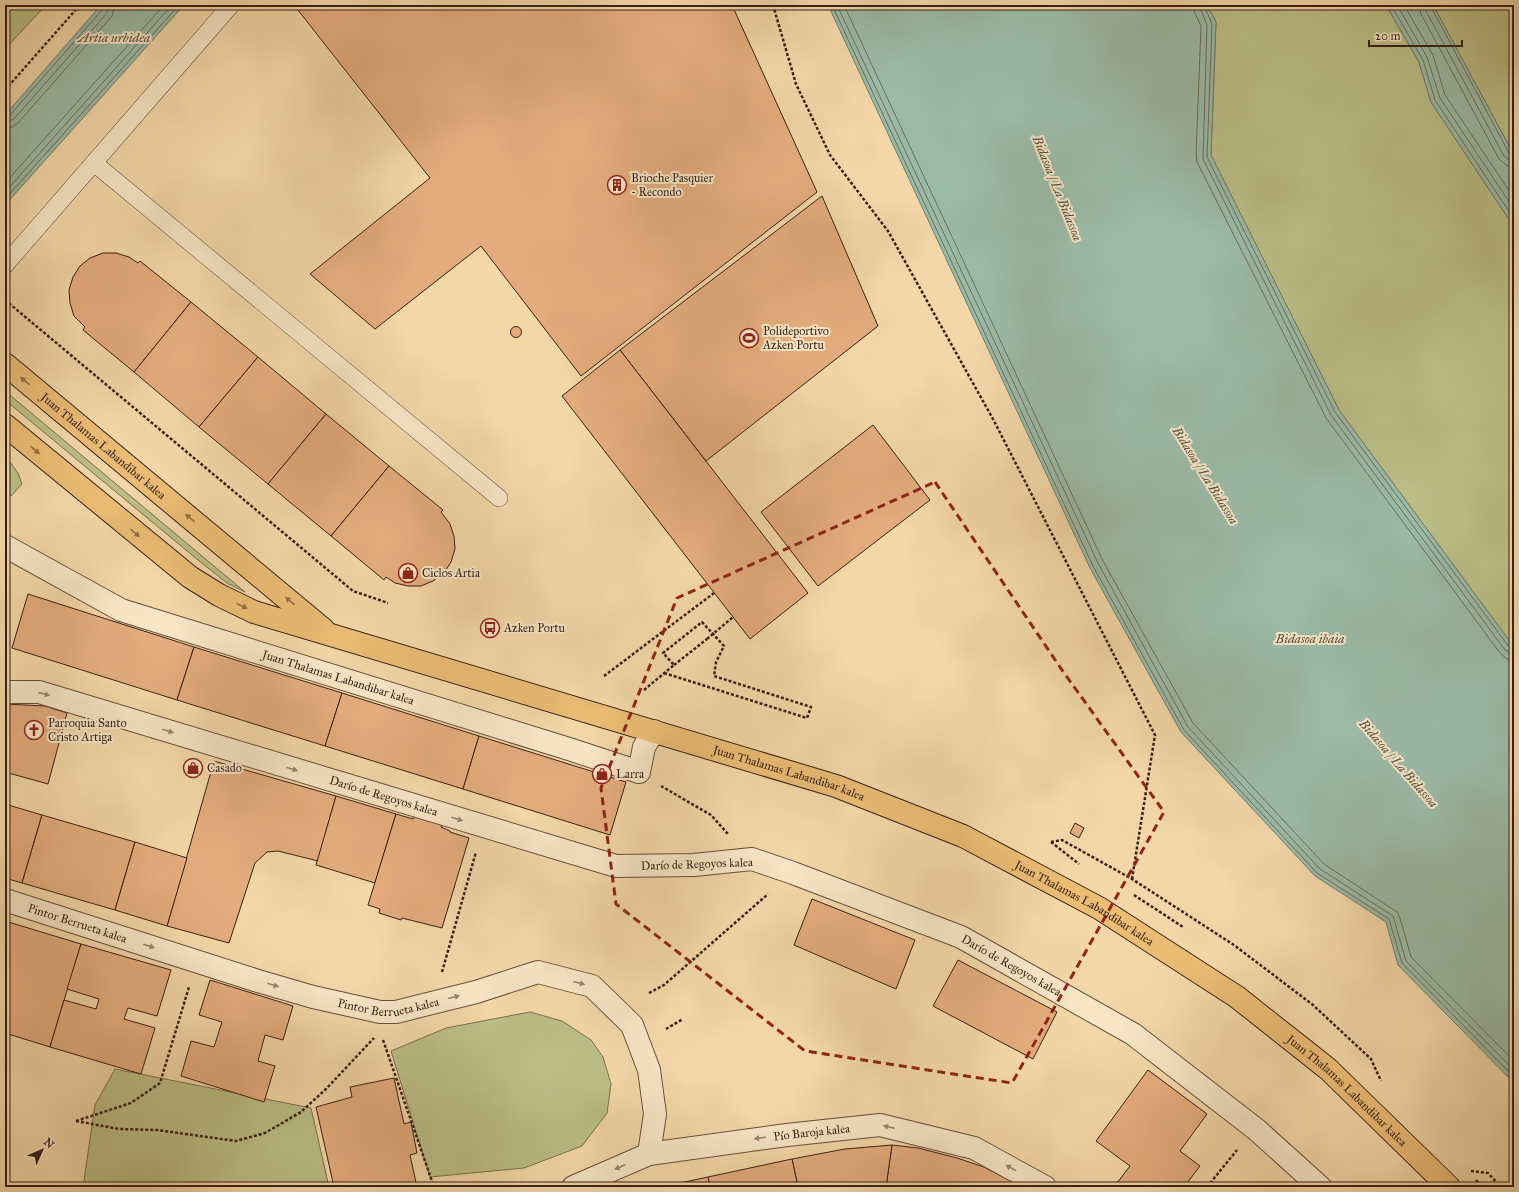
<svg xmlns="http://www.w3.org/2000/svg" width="1519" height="1192" viewBox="0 0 1519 1192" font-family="'IM FELL Great Primer',serif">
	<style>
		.green { fill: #bbbe87; stroke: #796e4e }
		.water { fill: #9bbaa6; stroke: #737c6c }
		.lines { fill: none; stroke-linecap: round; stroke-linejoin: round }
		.shore { stroke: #696c5e; stroke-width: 1 }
		.building { fill: #e4ac7d; stroke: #371f16 }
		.service-casing { stroke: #664d3a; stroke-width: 18 }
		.minor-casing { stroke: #664d3a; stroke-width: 24 }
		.tertiary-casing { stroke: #664d3a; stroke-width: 24 }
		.primary-casing { stroke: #371f16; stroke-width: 24 }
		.path { stroke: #371f16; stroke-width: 2.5; stroke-dasharray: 3 2; stroke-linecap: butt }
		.service { stroke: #f7e5c6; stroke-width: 17 }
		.minor { stroke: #f7e5c6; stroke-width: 22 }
		.tertiary { stroke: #f7e5c6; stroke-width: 22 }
		.primary { stroke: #eabc74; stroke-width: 22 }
		.path-bridge { stroke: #371f16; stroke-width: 2.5; stroke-dasharray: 3 2; stroke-linecap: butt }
		.oneway { fill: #906e45 }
		.oneway2 { fill: #97826e }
		.marked { fill: none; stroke: #8f2418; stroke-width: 3; stroke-dasharray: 8 5; stroke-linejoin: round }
		.labels { text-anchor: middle; stroke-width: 4; stroke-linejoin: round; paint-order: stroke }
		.poi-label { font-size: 12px; fill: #371f16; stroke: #f7e5c6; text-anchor: start }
		.street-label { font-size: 12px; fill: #371f16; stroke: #f7e5c6 }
		.water-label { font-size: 13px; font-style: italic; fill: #554e41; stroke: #f7e5c6 }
	</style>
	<rect width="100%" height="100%" fill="#f3d7a8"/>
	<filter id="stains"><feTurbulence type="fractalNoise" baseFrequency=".005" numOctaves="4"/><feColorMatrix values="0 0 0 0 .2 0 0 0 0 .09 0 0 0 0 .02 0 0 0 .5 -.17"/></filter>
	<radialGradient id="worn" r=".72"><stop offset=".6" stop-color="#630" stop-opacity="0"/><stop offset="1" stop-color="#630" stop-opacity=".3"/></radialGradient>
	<g class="green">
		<polygon points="5,5 46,5 5,49"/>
		<polygon points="1207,5 1386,5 1419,62 1431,102 1514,227 1514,647 1339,410 1211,155 1216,22"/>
		<polygon points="1433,5 1514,5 1514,155"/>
		<polygon points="5,391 245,592 227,583 198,560 5,400"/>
		<polygon points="5,455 18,473 22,484 11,496 5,494"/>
		<polygon points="530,1012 562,1021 591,1040 603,1057 611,1084 607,1113 582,1146 524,1168 430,1177 391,1051 446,1028"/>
		<polygon points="115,1069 311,1108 329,1187 83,1187 95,1105"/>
	</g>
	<g class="water">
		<polygon points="101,5 184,5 5,205 5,115"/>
		<polygon points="828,5 1207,5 1216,22 1211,155 1339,410 1514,647 1514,1083 1398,965 1386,922 1315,876 1181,732 1090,568"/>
		<polygon points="1386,5 1433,5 1514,155 1514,227 1431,102 1419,62"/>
	</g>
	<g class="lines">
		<g class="shore">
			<polyline points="832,5 1093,566 1184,730 1317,873 1389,919 1402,963 1514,1077"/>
			<polyline points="837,5 1098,563 1188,727 1320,869 1393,916 1406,961 1514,1070"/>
			<polyline points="844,5 1103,561 1193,723 1324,864 1397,912 1400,918 1411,957 1514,1061"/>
			<polyline points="1193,5 1194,11 1201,26 1196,154 1197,162 1326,418 1500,653 1507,659 1514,660"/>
			<polyline points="1199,5 1207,25 1203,159 1331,415 1505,650 1514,654"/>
			<polyline points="1204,5 1212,24 1207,157 1335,412 1509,647 1514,649"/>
			<polyline points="1391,5 1423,60 1435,100 1514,219"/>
			<polyline points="1397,5 1427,57 1440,98 1514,209"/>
			<polyline points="1404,5 1433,55 1445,95 1514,198"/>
			<polyline points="1419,5 1421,14 1499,159 1506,165 1514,167"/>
			<polyline points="1425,5 1426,11 1504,156 1509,160 1514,161"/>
			<polyline points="1430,5 1509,153 1514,156"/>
			<polyline points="5,117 10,115 103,9 104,5"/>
			<polyline points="5,122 14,119 107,13 109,5"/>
			<polyline points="5,128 12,127 18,123 112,16 115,5"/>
			<polyline points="5,183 164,5"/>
			<polyline points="5,192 172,5"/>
			<polyline points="5,199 179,5"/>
		</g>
	</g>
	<g class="building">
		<polygon points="294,5 732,5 817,192 581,376 481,246 375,329 310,274 430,178"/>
		<polygon points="822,196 878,326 706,461 620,350"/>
		<polygon points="103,253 116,253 129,257 138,263 140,261 191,302 134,372 83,330 85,327 74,316 70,303 69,290 73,277 80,266 90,258"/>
		<polygon points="191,302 258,357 199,427 134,372"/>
		<circle cx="516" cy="332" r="5.5"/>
		<polygon points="620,350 808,593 750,639 562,396"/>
		<polygon points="258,357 326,414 268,484 199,427"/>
		<polygon points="326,414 389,466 331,536 268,484"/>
		<polygon points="873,425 930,500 818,586 761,512"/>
		<polygon points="389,466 443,510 441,512 450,524 454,536 455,549 451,562 444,573 433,581 421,586 408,586 395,583 386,577 384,580 331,536"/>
		<polygon points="28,594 194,647 177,700 12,648"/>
		<polygon points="194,647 342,693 325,746 177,700"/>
		<polygon points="342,693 479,736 463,789 325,746"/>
		<polygon points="5,704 45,706 67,713 48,784 5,772"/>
		<polygon points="479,736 626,782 610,835 463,789"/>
		<polygon points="214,761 336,796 318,861 278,851 267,852 255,863 229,943 167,926"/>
		<polygon points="336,796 396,814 375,883 316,865"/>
		<polygon points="5,804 42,815 22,883 5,878"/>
		<polygon points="396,814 413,819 414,816 442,824 441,827 450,831 450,832 469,838 442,928 402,918 401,920 379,913 380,909 368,905"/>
		<polygon points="42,815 135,842 115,910 22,883"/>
		<polygon points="1075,823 1084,828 1079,838 1070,833"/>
		<polygon points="135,842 187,858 167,926 115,910"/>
		<polygon points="812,899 915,940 896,989 794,945"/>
		<polygon points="5,921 81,944 50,1047 5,1033"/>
		<polygon points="81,944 171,970 157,1016 128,1008 124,1019 155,1028 141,1074 50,1047 64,1000 96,1009 99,999 67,989"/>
		<polygon points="958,960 1057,1012 1033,1059 933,1006"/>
		<polygon points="210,980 293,1006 283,1040 265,1035 258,1061 275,1066 264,1102 181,1076 191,1041 214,1047 222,1022 199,1015"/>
		<polygon points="1148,1070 1207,1114 1180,1151 1200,1166 1184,1187 1114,1187 1130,1166 1096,1141"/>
		<polygon points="394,1078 404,1124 411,1122 417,1153 410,1155 417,1187 334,1187 316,1107 352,1097 350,1087"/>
		<polygon points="892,1145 918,1148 957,1158 984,1167 1022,1187 886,1187"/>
		<polygon points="892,1145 886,1187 798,1187 792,1159 845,1149"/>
		<polygon points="792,1159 798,1187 710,1187 708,1177"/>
		<polygon points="708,1177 710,1187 661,1187"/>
	</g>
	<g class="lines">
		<defs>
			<g id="service">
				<polyline points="94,163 499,498"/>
				<polyline points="5,265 231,5"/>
			</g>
			<g id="minor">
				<path id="s1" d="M5 546 121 610 569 749 639 772 644 747 654 731"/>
				<path id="s2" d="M5 900 258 981 313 997 380 1012H396L476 992 538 972 592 986 632 1025 649 1070 655 1114 649 1154"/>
				<path id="s3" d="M573 1187 649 1154 787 1135 880 1125 974 1148 1045 1187"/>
			</g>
			<g id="tertiary">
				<path id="s4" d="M5 692H39L616 866 694 865 752 859 793 873 961 937 1133 1034 1257 1130 1320 1187"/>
			</g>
			<g id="primary">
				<path id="s5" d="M5 364 323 629"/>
				<path id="s6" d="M5 425 190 577 219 595 254 612 836 786 963 836 1099 908 1237 997 1328 1069 1449 1187"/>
			</g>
		</defs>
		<use href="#service" class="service-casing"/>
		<use href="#minor" class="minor-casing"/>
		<use href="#tertiary" class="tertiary-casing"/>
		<use href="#primary" class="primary-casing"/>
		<g class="path">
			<polyline points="773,5 796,84 830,155 888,231 993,419 1155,735 1132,879"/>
			<polyline points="5,90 80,5"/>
			<polyline points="5,300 353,591 388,603"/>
			<polyline points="674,665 707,639"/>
			<polyline points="604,676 714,593"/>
			<polyline points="644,690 674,665 663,653 702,622 724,646 716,662 714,676 811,707 807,718 664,673"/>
			<polyline points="661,786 711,815 728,834"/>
			<polyline points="1051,842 1062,840 1132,879 1234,945 1313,1005 1371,1059 1381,1081"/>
			<polyline points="1051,842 1079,864"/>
			<polyline points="1134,895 1183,927"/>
			<polyline points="442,972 476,852"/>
			<polyline points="649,993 664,985 768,894"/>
			<polyline points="666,1029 683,1019"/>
			<polyline points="383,1040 434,1187"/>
			<polyline points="76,1121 119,1129 157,1130 236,1141 265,1133 301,1112 326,1089 374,1038"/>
			<polyline points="76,1121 131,1103 160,1083 189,987"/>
			<polyline points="1471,1171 1488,1173 1501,1187"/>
			<polyline points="1476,1180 1482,1187"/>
			<polyline points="1207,1187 1237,1150"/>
		</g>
		<use href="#service" class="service"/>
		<use href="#minor" class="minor"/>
		<use href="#tertiary" class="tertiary"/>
		<use href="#primary" class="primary"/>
		<polyline class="path-bridge" points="707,639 733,617"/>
	</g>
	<defs><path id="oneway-solid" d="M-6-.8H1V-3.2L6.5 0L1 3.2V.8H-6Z"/></defs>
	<g class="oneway">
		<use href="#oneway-solid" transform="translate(25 381) rotate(-140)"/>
		<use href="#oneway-solid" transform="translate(35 450) rotate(40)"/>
		<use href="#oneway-solid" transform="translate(190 518) rotate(-140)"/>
		<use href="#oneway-solid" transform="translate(135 533) rotate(40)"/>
		<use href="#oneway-solid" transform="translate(290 601) rotate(-140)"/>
		<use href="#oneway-solid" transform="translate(242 606) rotate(26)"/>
	</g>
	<g class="oneway2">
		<use href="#oneway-solid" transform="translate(44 694) rotate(15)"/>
		<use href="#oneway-solid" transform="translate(168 731) rotate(17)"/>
		<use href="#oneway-solid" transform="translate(292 769) rotate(17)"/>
		<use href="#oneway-solid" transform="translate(457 819) rotate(17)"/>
		<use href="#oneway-solid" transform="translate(149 946) rotate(18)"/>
		<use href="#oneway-solid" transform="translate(579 983) rotate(15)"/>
		<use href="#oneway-solid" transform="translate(273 985) rotate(16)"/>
		<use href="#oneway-solid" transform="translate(454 997) rotate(-14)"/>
		<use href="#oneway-solid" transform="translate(889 1127) rotate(-167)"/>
		<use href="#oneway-solid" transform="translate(760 1138) rotate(172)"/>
		<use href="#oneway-solid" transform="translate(620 1167) rotate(156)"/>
		<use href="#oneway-solid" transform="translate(1011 1168) rotate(-151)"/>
	</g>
	<path class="marked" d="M935 482 1062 670 1164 812 1012 1083 805 1051 616 904 601 788 677 598Z"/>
	<defs>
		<symbol id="building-ring" viewBox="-11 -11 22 22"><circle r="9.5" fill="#f7e5c6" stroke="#8f2418" stroke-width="1.5"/><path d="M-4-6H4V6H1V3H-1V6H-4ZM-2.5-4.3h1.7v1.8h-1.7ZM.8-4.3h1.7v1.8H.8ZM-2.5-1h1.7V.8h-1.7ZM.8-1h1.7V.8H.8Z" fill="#8f2418"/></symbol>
		<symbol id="stadium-ring" viewBox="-11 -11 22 22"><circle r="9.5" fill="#f7e5c6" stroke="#8f2418" stroke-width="1.5"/><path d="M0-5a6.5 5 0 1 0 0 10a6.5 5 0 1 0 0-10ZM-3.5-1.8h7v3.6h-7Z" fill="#8f2418"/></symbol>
		<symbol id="shop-ring" viewBox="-11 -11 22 22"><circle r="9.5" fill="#f7e5c6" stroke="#8f2418" stroke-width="1.5"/><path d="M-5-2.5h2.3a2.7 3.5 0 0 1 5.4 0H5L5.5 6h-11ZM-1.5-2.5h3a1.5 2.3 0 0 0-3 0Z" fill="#8f2418"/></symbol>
		<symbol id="bus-ring" viewBox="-11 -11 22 22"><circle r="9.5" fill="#f7e5c6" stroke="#8f2418" stroke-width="1.5"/><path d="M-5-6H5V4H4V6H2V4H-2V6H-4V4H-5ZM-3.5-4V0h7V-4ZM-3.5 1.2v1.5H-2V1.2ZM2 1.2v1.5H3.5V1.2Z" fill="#8f2418"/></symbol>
		<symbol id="church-ring" viewBox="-11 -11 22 22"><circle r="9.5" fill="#f7e5c6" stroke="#8f2418" stroke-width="1.5"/><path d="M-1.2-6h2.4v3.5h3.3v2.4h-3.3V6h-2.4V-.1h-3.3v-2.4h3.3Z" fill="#8f2418"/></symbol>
	</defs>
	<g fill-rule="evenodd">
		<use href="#building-ring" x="606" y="174" width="22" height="22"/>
		<use href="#stadium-ring" x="738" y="327" width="22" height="22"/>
		<use href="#shop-ring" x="397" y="562" width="22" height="22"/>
		<use href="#bus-ring" x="479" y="617" width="22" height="22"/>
		<use href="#church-ring" x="23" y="719" width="22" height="22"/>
		<use href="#shop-ring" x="182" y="757" width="22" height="22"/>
		<use href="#shop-ring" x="591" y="763" width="22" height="22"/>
	</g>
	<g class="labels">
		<g class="poi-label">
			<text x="631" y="182">Brioche Pasquier<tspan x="631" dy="14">- Recondo</tspan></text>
			<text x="763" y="335">Polideportivo<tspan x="763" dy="14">Azken Portu</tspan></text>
			<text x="422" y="577">Ciclos Artia</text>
			<text x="504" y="632">Azken Portu</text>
			<text x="48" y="727">Parroquia Santo<tspan x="48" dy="14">Cristo Artiga</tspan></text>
			<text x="207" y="772">Casado</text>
			<text x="616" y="778">Larra</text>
		</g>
		<g class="street-label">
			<text dy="4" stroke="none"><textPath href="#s5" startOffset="128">Juan Thalamas Labandibar kalea</textPath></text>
			<text dy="4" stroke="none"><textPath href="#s1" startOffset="360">Juan Thalamas Labandibar kalea</textPath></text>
			<text dy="4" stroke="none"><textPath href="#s6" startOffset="871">Juan Thalamas Labandibar kalea</textPath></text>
			<text dy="4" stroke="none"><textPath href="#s4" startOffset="394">Darío de Regoyos kalea</textPath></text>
			<text transform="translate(697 864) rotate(-2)" y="4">Darío de Regoyos kalea</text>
			<text dy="4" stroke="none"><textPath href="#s6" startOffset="1195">Juan Thalamas Labandibar kalea</textPath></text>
			<text dy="4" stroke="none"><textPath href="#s2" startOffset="76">Pintor Berrueta kalea</textPath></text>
			<text dy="4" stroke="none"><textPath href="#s4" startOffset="1054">Darío de Regoyos kalea</textPath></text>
			<text dy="4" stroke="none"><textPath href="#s2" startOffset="400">Pintor Berrueta kalea</textPath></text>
			<text dy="4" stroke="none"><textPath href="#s6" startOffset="1519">Juan Thalamas Labandibar kalea</textPath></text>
			<text dy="4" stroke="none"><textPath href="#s3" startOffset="247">Pío Baroja kalea</textPath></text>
		</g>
		<g class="water-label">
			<text x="114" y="42">Artia urbidea</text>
			<text transform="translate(1058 188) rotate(68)" y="5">Bidasoa / La Bidassoa</text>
			<text transform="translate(1206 475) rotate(58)" y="5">Bidasoa / La Bidassoa</text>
			<text x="1310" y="643">Bidasoa ibaia</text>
			<text transform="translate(1399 763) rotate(49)" y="5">Bidasoa / La Bidassoa</text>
		</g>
	</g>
	<rect width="1519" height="1192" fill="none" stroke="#f3d7a8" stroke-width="20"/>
	<rect x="6" y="6" width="1507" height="1180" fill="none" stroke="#371f16" stroke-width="2"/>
	<rect x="10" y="10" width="1499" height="1172" fill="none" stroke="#371f16"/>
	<g transform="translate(42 1150) rotate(45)" stroke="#f7e5c6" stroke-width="3" paint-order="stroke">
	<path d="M0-3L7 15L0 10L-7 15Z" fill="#371f16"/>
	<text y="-6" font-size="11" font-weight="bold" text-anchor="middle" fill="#371f16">N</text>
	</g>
	<path d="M1369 40v6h93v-6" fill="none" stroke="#371f16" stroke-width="2"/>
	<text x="1375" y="40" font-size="12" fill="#371f16" stroke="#f7e5c6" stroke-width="3" paint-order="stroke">20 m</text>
	<rect width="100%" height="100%" filter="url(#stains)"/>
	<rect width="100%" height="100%" fill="url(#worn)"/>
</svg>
